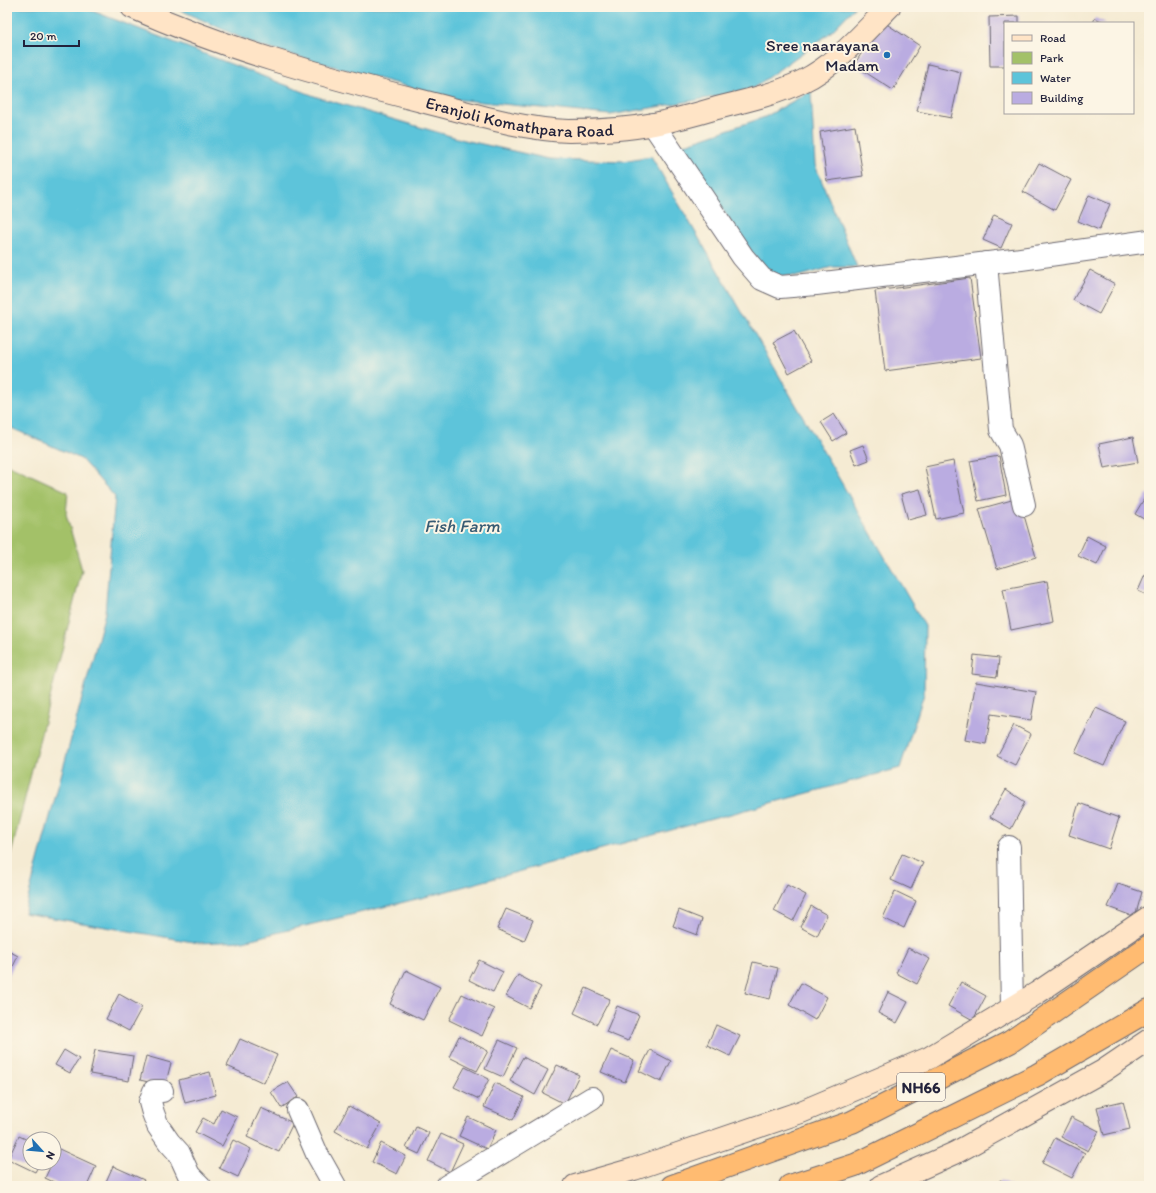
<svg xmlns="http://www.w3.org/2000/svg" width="1156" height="1193" viewBox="0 0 1156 1193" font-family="Itim,sans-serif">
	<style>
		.green { fill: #a3c168; stroke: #627252 }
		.water { fill: #5dc4da; stroke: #40738a }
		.building { fill: #baace1 }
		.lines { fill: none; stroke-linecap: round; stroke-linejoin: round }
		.street-casing { stroke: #6c6870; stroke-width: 24 }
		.secondary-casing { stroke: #6c6870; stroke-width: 24 }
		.highway-casing { stroke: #6c6870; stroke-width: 24 }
		.street { stroke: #fff; stroke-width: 22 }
		.secondary { stroke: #ffe4c6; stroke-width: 22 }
		.highway { stroke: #ffbb71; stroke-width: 22 }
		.poi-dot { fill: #1f6fb2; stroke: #fcf5e5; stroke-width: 1.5 }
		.labels { text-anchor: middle; stroke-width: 4; stroke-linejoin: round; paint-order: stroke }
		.shield { fill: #fcf5e5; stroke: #63616e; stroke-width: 1 }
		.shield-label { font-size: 16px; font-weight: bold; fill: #22223b }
		.poi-label { font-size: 17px; fill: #22223b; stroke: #fcf5e5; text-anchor: end }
		.street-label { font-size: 17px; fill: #22223b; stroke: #fcf5e5 }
		.water-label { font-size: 18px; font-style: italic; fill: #375b73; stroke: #fcf5e5 }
	</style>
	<rect width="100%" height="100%" fill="#fcf5e5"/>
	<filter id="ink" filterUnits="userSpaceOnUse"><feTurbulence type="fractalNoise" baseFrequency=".025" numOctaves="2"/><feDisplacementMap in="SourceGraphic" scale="8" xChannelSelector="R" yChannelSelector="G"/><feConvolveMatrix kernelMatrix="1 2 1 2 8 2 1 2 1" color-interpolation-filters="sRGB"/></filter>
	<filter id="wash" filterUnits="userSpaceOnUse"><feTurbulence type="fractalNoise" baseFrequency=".012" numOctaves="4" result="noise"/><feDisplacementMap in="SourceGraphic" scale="16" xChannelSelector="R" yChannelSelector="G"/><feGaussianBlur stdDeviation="0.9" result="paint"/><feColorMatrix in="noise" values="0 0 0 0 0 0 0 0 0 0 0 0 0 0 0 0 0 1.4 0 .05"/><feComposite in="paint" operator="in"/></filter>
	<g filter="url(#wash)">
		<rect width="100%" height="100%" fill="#f5ebd3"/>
		<polygon class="green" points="7,464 68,492 66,514 82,570 7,870"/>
		<g class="water">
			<polygon points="7,7 82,7 317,97 464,140 549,159 623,161 651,156 925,626 924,694 900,768 425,897 243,941 199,943 24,913 105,613 115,497 81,459 7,426"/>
			<polygon points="174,7 855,7 830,33 749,91 610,115 453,99 259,46"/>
			<polygon points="811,91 815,165 857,267 832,267 800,276 768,275 735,229 682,145 765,117"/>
		</g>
		<g id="blocks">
			<g class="building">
				<polygon points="1019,16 1019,23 1005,23 1005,66 990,66 989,17"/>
				<polygon points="1095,18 1106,23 1093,23"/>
				<polygon points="882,21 920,46 893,90 854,65"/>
				<polygon points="928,64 961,72 951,118 917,111"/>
				<polygon points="855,126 863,176 827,181 820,132"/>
				<polygon points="1039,163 1071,180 1055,210 1023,192"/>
				<polygon points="1089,195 1110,204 1099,230 1078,221"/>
				<polygon points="994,215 1012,223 1001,248 983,240"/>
				<polygon points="1090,270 1115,284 1099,314 1073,300"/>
				<polygon points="970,278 981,358 885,371 875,291"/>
				<polygon points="794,331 811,361 789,373 773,342"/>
				<polygon points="834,414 846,433 833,441 821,422"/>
				<polygon points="1133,437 1138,462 1104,468 1099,444"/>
				<polygon points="863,445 869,460 856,465 850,450"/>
				<polygon points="999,456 1006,495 978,501 970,461"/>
				<polygon points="953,461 964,513 936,519 925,467"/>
				<polygon points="920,489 927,515 908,520 901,494"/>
				<polygon points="1147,494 1149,494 1149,522 1135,514"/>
				<polygon points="1019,498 1036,557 997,569 979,509"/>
				<polygon points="1087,536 1106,546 1097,565 1078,556"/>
				<polygon points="1145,575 1149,577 1149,596 1138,591"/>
				<polygon points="1047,581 1054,621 1011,630 1003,589"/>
				<polygon points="974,655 999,658 997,677 972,674"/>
				<polygon points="976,682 1036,692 1031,720 991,714 986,744 965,740"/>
				<polygon points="1096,708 1125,721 1104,766 1075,753"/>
				<polygon points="1014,725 1031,734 1015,765 997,756"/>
				<polygon points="1006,789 1025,802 1011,829 990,817"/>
				<polygon points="1079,803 1119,818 1109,849 1069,835"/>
				<polygon points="902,854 923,863 911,889 891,880"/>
				<polygon points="1118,884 1142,892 1135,917 1108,907"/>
				<polygon points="787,885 806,895 793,921 774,911"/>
				<polygon points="895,891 916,901 904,928 883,918"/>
				<polygon points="811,906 827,915 817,936 800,927"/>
				<polygon points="506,909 533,920 524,941 497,929"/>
				<polygon points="679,910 702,919 697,935 673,926"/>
				<polygon points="908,948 930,959 917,984 896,973"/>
				<polygon points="7,950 18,956 7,979"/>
				<polygon points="479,960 503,972 493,992 469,980"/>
				<polygon points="753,962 778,968 770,999 745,993"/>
				<polygon points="406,970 440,987 423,1020 390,1004"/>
				<polygon points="518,975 541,987 529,1008 506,996"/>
				<polygon points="961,982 986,996 973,1020 948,1006"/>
				<polygon points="801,983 827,997 815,1020 789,1005"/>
				<polygon points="586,988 610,999 597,1024 574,1013"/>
				<polygon points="888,992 908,1002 897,1023 878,1013"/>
				<polygon points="119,994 142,1007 129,1031 106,1019"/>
				<polygon points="462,994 494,1009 482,1036 449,1020"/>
				<polygon points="617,1006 639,1015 628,1041 606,1032"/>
				<polygon points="716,1025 740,1036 730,1056 707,1045"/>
				<polygon points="459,1036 488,1051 477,1071 449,1057"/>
				<polygon points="240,1039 277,1055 264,1083 227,1066"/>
				<polygon points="499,1040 517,1048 503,1077 485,1069"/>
				<polygon points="64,1050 79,1059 70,1073 55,1065"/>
				<polygon points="95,1050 133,1056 129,1081 90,1074"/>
				<polygon points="611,1050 634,1060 625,1082 601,1072"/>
				<polygon points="650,1050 671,1061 661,1082 639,1071"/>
				<polygon points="146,1056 171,1063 165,1086 140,1080"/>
				<polygon points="523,1057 548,1070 535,1095 510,1081"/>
				<polygon points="557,1065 579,1075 565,1104 543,1093"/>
				<polygon points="465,1067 489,1079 479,1099 454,1087"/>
				<polygon points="210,1072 216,1095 185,1103 179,1080"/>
				<polygon points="288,1082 298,1097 281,1108 271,1092"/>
				<polygon points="495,1083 524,1097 513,1120 484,1107"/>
				<polygon points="1123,1101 1130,1129 1104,1135 1097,1107"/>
				<polygon points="349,1106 381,1124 367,1149 335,1131"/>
				<polygon points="261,1108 293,1123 279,1152 247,1137"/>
				<polygon points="221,1109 237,1117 222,1146 195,1132 203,1118 214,1124"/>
				<polygon points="468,1117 496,1130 487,1149 459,1136"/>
				<polygon points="1071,1117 1099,1131 1088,1151 1061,1137"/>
				<polygon points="416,1127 429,1133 419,1154 406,1148"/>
				<polygon points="441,1134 463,1144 450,1172 428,1161"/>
				<polygon points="19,1136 30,1141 30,1163 40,1163 35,1172 8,1159"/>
				<polygon points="1055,1138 1085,1153 1072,1178 1042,1163"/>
				<polygon points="233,1140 251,1149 238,1177 219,1168"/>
				<polygon points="381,1143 406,1156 397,1174 372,1162"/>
				<polygon points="59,1149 96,1166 87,1186 62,1186 45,1178 52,1163 54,1163 54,1160"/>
				<polygon points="113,1166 144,1180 141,1186 104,1186"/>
				<polygon points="1000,1180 1012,1186 997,1186"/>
			</g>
		</g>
	</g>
	<g filter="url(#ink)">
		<use href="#blocks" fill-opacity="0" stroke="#6c6870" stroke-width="1"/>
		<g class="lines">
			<defs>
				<g id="street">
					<polyline points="653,124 743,257 762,279 780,287 816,284 1021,259 1149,241"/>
					<polyline points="986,263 1001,430 1010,445 1024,505"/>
					<polyline points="1009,847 1012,1008"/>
					<polyline points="162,1091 154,1091 150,1102 153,1113 158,1126 169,1142 179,1153 189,1175 200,1186"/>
					<polyline points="298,1110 317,1154 335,1186"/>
					<polyline points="447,1186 592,1098"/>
				</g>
				<g id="secondary">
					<path id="s1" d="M132 7C225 49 323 76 422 101 470 113 519 129 569 131 596 131 628 129 654 124 675 120 697 114 717 108 746 101 776 94 803 81 836 65 863 33 889 7"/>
					<polyline points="575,1186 634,1169 801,1112 929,1058 1037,993 1149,917"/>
					<polyline points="881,1186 955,1153 1103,1071 1149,1040"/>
				</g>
				<g id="highway">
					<polyline points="672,1186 852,1122 1010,1042 1149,946"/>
					<polyline points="790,1186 855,1165 1037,1075 1149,1010"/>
				</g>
			</defs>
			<use href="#street" class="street-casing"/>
			<use href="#secondary" class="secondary-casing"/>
			<use href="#highway" class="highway-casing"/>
			<use href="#street" class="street"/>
			<use href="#secondary" class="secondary"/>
			<use href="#highway" class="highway"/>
		</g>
	</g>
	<circle class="poi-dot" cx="887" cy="55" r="4"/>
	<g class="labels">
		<rect class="shield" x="897" y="1073" width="48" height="28" rx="3"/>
		<g class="shield-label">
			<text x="921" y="1093">NH66</text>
		</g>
		<g class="poi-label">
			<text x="879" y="51">Sree naarayana<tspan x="879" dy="20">Madam</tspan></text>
		</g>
		<g class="street-label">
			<text dy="6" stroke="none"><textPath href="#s1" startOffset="405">Eranjoli Komathpara Road</textPath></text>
		</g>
		<g class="water-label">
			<text x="462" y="532">Fish Farm</text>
		</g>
	</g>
	<rect width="1156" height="1193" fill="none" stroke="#fcf5e5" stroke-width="24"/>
	<rect x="1004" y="22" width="130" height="92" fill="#fcf5e5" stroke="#a5a1a1"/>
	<rect x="1012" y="35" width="20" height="6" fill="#ffe4c6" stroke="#a5a1a1"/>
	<text x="1040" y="42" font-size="12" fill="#22223b">Road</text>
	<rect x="1012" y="52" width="20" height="12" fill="#a3c168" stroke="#a5a1a1"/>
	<text x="1040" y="62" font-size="12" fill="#22223b">Park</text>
	<rect x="1012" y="72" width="20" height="12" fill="#5dc4da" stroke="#a5a1a1"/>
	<text x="1040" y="82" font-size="12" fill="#22223b">Water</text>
	<rect x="1012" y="92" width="20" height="12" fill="#baace1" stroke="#a5a1a1"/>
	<text x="1040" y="102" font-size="12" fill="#22223b">Building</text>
	<g transform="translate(42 1151) rotate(117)"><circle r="19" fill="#fcf5e5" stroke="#a5a1a1"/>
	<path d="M0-3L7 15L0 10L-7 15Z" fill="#1f6fb2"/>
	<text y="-6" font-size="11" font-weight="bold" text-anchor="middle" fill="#22223b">N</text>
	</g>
	<path d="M24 40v6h55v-6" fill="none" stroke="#22223b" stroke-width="2"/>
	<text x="30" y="40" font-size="12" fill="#22223b" stroke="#fcf5e5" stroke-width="3" paint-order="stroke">20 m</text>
</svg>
